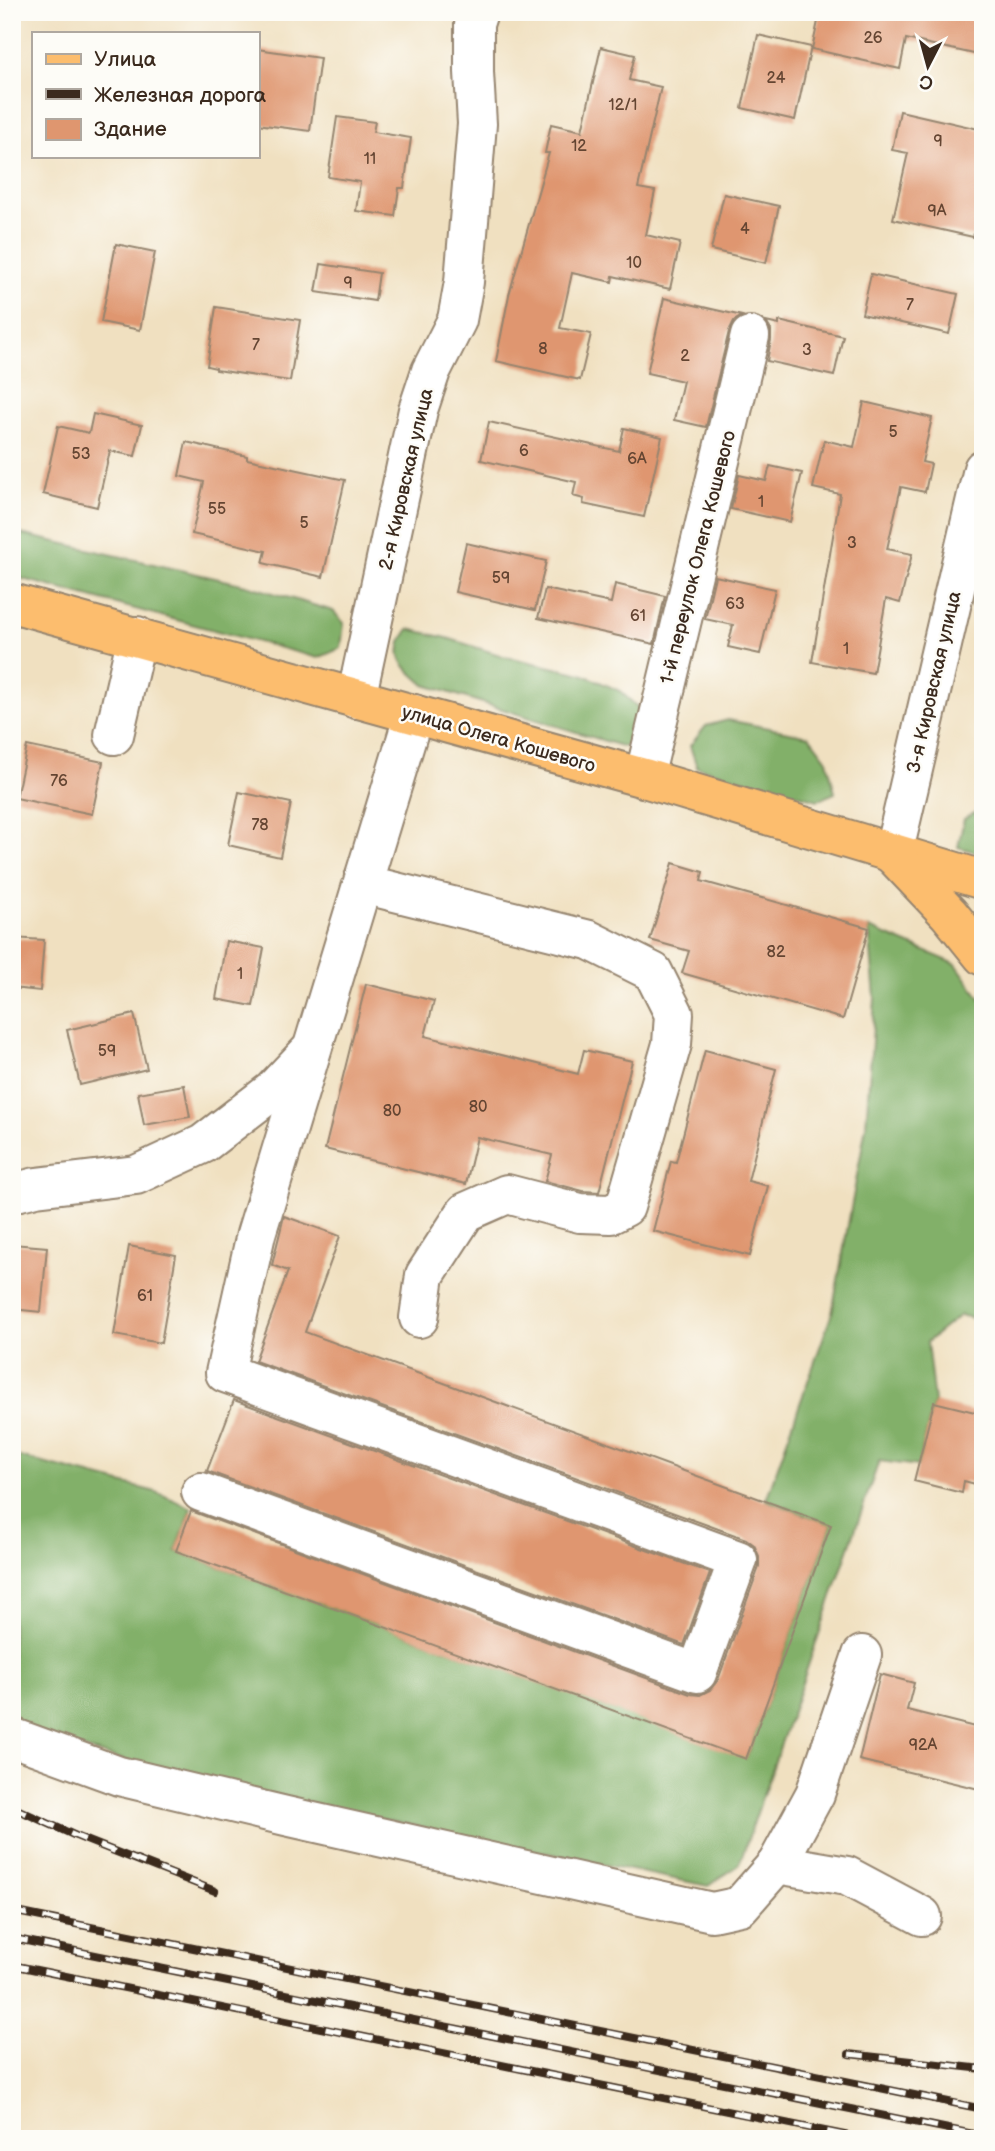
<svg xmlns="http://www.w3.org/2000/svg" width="995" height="2151" viewBox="0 0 995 2151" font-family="'Balsamiq Sans',sans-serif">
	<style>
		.forest { fill: #82b069; stroke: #5e6d44; stroke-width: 2 }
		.building { fill: #df966f }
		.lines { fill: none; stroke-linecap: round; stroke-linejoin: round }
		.minor-casing { stroke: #96856f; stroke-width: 42 }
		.major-casing { stroke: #96856f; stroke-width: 42 }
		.minor { stroke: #fff; stroke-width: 38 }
		.major { stroke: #fcbd6e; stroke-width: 38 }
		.rail-casing { stroke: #3b2a1e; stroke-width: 8 }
		.rail { stroke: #fdfcf7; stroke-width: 5; stroke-dasharray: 16; stroke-linecap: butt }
		.labels { text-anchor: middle; stroke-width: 5; stroke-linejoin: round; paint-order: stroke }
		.number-label { font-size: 16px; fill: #644532 }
		.street-label { font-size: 19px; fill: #3b2a1e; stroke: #fdfcf7 }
	</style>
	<rect width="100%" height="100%" fill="#fdfcf7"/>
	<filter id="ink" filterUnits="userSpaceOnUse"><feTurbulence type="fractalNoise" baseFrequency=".0143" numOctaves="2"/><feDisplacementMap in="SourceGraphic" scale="14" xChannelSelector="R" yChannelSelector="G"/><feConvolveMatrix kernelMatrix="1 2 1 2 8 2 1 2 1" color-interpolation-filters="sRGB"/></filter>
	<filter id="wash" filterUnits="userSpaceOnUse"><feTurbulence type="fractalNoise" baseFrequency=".00686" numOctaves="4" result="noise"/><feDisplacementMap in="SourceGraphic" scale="28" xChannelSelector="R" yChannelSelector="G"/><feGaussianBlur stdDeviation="1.57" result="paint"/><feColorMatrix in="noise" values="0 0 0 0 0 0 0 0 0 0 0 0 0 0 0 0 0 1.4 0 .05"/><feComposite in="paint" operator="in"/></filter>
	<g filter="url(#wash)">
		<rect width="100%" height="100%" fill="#f0e0c0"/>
		<g class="forest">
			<polygon points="12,532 246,585 333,611 344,623 341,648 318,658 12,576"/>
			<path d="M409 629 447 638 503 656 582 674 620 691 646 715 642 734 624 747 425 685C405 667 388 656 409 629Z"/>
			<polygon points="728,720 809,736 827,760 835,793 818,800 697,767 690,746 706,726"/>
			<polygon points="983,808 983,854 958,847 964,819"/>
			<polygon points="869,928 956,964 983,1002 983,1321 960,1315 927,1342 934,1402 918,1466 879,1461 739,1865 708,1886 201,1782 12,1729 12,1455 156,1492 192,1508 176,1551 746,1758 831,1525 766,1500 832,1313 866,1126 875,998"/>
		</g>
		<g id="blocks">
			<g class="building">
				<polygon points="820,12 951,12 983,19 983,56 906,39 900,69 812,49"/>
				<polygon points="758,35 811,47 795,120 742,108"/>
				<polygon points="601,47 635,55 629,80 661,87 638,188 655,191 646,235 680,243 670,289 613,276 612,282 572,273 560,328 591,334 580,380 496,361 509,295 549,153 545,153 551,124 582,131"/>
				<polygon points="257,49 320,58 310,131 257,124"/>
				<polygon points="900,111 983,130 983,193 973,237 893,219 908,153 892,150"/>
				<polygon points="337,117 375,122 373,132 411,138 404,188 399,188 395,216 356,211 360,182 328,177"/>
				<polygon points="724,194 779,206 766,263 711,250"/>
				<polygon points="116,244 155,252 140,330 101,322"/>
				<polygon points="321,264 379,273 375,301 316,292"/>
				<polygon points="871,274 958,294 949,334 862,314"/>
				<polygon points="664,298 742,316 734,321 729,331 706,427 674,420 683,381 647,373"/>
				<polygon points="216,307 300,320 290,381 216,370 216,368 207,366"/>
				<polygon points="779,321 843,336 834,376 767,361 771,340 771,330 766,322 779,325"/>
				<polygon points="864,402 932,418 922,462 931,464 925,492 901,487 887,549 912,554 900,603 886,599 873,673 812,662 840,494 813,488 824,440 854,447"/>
				<polygon points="93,414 142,425 135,456 110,451 97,507 43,494 58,426 89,433"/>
				<polygon points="489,422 619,451 624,428 662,437 644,517 583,504 584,499 573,496 576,482 481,460"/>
				<polygon points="186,442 247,456 247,459 345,480 323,577 263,563 266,551 192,534 204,482 179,476"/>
				<polygon points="770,466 802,473 790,522 731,509 739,475 766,481"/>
				<polygon points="466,543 546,561 535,610 455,592"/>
				<polygon points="715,576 775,589 760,654 728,647 733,625 705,619"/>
				<polygon points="615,584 665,596 654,644 538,618 545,589 611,603"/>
				<polygon points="27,746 103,762 92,814 16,798"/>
				<polygon points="239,792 291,803 280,857 228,845"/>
				<polygon points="673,863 703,872 701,881 869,928 843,1019 682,973 689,951 650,940"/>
				<polygon points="12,938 44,940 40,991 12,988"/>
				<polygon points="226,941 264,948 253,1006 216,999"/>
				<polygon points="366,984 434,1001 425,1036 578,1074 584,1050 632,1061 599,1192 583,1191 545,1181 552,1155 477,1137 466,1184 325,1149"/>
				<polygon points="134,1014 147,1069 80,1085 67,1030"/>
				<polygon points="705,1050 776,1069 748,1181 768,1186 750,1256 653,1231 671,1161 676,1162"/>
				<polygon points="184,1085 190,1117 144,1125 138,1093"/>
				<polygon points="284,1216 340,1236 305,1332 831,1525 746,1759 176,1551 191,1511 690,1694 700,1695 710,1690 718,1680 759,1567 759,1556 754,1545 746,1539 255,1361 288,1271 272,1265"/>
				<polygon points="12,1244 47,1247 41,1312 12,1309"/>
				<polygon points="129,1246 176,1255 161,1343 114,1335"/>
				<polygon points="234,1400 710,1573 684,1645 207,1471"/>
				<polygon points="934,1402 983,1414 983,1486 964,1481 962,1493 914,1481"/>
				<polygon points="880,1674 914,1683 907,1710 983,1729 983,1790 859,1760"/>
			</g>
		</g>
	</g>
	<g filter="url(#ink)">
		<use href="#blocks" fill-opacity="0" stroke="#96856f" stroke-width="2"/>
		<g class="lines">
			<defs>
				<g id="minor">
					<polyline points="356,699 418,410 431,371 457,320 464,282 477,124 474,72 474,24 478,12"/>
					<polyline points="114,735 137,636"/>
					<polyline points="644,778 750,336"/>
					<polyline points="893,855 983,469"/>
					<polyline points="363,884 589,940 653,972 674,1014 672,1044 625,1207 611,1214 580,1213 507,1194 466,1212 425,1275 419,1318"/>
					<polyline points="12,1193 36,1187 136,1175 203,1144 272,1091 308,1053"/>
					<polyline points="201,1492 697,1673 738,1560 225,1373 256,1234 414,714"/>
					<polyline points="12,1737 119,1776 286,1816 712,1912 740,1906 777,1864 815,1794 862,1655"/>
					<polyline points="777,1864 847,1876 922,1916"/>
				</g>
				<g id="major">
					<polyline points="12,603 644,778 983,880"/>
					<polyline points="894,856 949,914 983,956"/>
				</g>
			</defs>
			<use href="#minor" class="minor-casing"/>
			<use href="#major" class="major-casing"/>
			<use href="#minor" class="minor"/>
			<use href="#major" class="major"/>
			<defs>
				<g id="rail">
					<polyline points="12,1807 76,1836 215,1891"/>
					<polyline points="12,1911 983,2109"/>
					<polyline points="12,1938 983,2136"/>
					<polyline points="12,1965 864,2139"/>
					<polyline points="849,2054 983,2069"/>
				</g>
			</defs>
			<use href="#rail" class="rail-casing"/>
			<use href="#rail" class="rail"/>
		</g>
	</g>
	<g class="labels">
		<g class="number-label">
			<text x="873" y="43">26</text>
			<text x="776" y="83">24</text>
			<text x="623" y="110">12/1</text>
			<text x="938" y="146">9</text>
			<text x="579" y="151">12</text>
			<text x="370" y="164">11</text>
			<text x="937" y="216">9А</text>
			<text x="745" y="234">4</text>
			<text x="634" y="268">10</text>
			<text x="348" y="288">9</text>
			<text x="910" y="310">7</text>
			<text x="256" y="350">7</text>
			<text x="543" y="354">8</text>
			<text x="807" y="355">3</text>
			<text x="685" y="361">2</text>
			<text x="893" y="437">5</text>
			<text x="524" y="456">6</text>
			<text x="81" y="459">53</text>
			<text x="637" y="464">6А</text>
			<text x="761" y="507">1</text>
			<text x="217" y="514">55</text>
			<text x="304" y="528">5</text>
			<text x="852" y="548">3</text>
			<text x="501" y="583">59</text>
			<text x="735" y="609">63</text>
			<text x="638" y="621">61</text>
			<text x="846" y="654">1</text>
			<text x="59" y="786">76</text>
			<text x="260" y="830">78</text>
			<text x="776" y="957">82</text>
			<text x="240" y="979">1</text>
			<text x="107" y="1056">59</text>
			<text x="478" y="1112">80</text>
			<text x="392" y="1116">80</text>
			<text x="145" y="1301">61</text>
			<text x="923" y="1750">92А</text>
		</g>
		<g class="street-label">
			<text transform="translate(405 479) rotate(-77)" y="7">2-я Кировская улица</text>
			<text transform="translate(697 557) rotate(-76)" y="7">1-й переулок Олега Кошевого</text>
			<text transform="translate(933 682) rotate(-77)" y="7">3-я Кировская улица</text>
			<text transform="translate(499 738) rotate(16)" y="7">улица Олега Кошевого</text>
		</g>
	</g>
	<rect width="995" height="2151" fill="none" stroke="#fdfcf7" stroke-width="42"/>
	<rect x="32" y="32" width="228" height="126" fill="#fdfcf7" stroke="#afa8a0" stroke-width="2"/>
	<rect x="46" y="54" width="35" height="10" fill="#fcbd6e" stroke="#afa8a0" stroke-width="2"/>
	<text x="94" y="66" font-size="21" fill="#3b2a1e">Улица</text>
	<rect x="46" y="89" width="35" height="10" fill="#3b2a1e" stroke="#afa8a0" stroke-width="2"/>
	<text x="94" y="102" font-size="21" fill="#3b2a1e">Железная дорога</text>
	<rect x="46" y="119" width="35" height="21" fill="#df966f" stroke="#afa8a0" stroke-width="2"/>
	<text x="94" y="136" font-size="21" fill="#3b2a1e">Здание</text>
	<g transform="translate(928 66) rotate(186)" stroke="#fdfcf7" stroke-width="5" paint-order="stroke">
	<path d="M0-5L12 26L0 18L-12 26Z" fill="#3b2a1e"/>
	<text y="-10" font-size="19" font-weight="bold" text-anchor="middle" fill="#3b2a1e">С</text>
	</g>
</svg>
